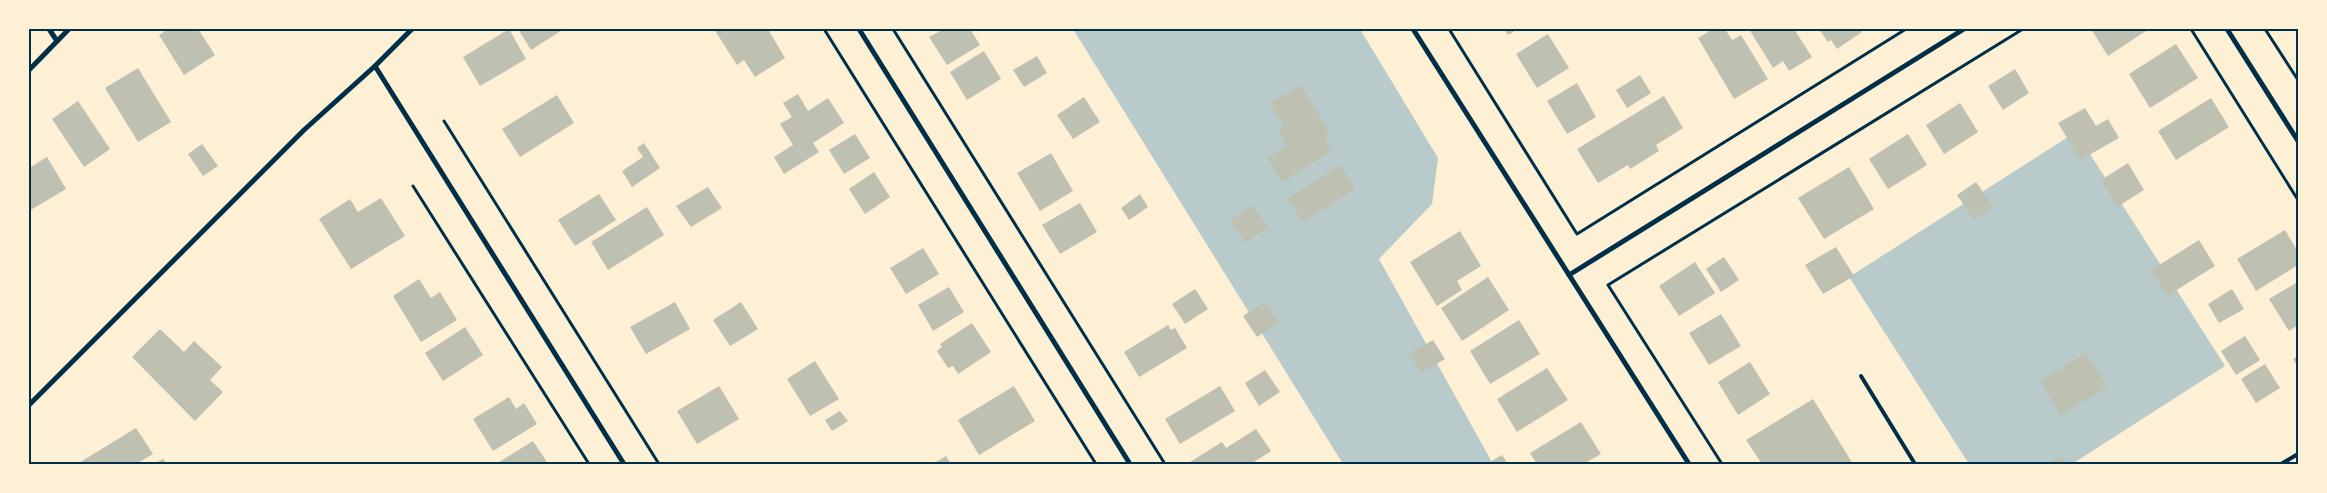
<svg xmlns="http://www.w3.org/2000/svg" width="2327" height="493" viewBox="0 0 2327 493" font-family="'Exo 2',sans-serif">
	<style>
		.green { fill: #b9caca }
		.building { fill: #bec0b2 }
		.lines { fill: none; stroke-linecap: round; stroke-linejoin: round }
		.path { stroke: #003049; stroke-width: 3 }
		.service { stroke: #003049; stroke-width: 4 }
		.minor { stroke: #003049; stroke-width: 5 }
		.neatline { fill: none; stroke: #003049; stroke-width: 2 }
	</style>
	<rect width="100%" height="100%" fill="#fdf0d5"/>
	<g class="green">
		<polygon points="1073,29 1360,29 1438,158 1432,204 1379,259 1493,464 1343,464"/>
		<polygon points="2076,132 2225,366 2072,464 1969,464 1849,277"/>
	</g>
	<g class="building">
		<polygon points="169,29 198,29 215,55 184,75 159,35"/>
		<polygon points="509,29 526,59 480,86 463,57"/>
		<polygon points="518,29 564,29 531,50"/>
		<polygon points="714,29 768,29 785,58 755,77 744,60 737,65"/>
		<polygon points="944,29 970,29 980,45 947,65 929,37"/>
		<polygon points="1504,29 1518,29 1508,35"/>
		<polygon points="1713,29 1725,29 1732,40 1741,35 1768,79 1734,99 1698,38"/>
		<polygon points="1749,29 1794,29 1812,57 1789,71 1783,61 1773,68"/>
		<polygon points="1819,29 1859,29 1862,32 1837,49 1831,40 1828,42"/>
		<polygon points="2091,29 2149,29 2108,56"/>
		<polygon points="1548,34 1569,68 1537,88 1516,54"/>
		<polygon points="2176,44 2198,78 2150,108 2129,74"/>
		<polygon points="984,51 1001,79 967,100 950,72"/>
		<polygon points="1037,56 1047,73 1024,87 1013,70"/>
		<polygon points="138,68 171,122 138,142 105,88"/>
		<polygon points="2015,69 2029,93 2003,110 1988,86"/>
		<polygon points="1640,75 1651,93 1627,108 1616,90"/>
		<polygon points="1577,83 1596,117 1567,134 1547,101"/>
		<polygon points="1301,85 1330,133 1324,137 1332,151 1282,182 1267,158 1287,146 1278,130 1284,127 1270,103"/>
		<polygon points="798,94 808,111 828,98 844,123 813,143 819,152 784,174 774,157 793,145 780,124 792,117 783,103"/>
		<polygon points="557,95 574,123 520,157 502,129"/>
		<polygon points="1664,96 1683,128 1656,145 1659,151 1630,169 1628,165 1598,183 1577,149"/>
		<polygon points="1084,97 1100,122 1073,139 1057,115"/>
		<polygon points="2211,98 2229,127 2176,160 2158,131"/>
		<polygon points="78,101 110,149 84,167 52,119"/>
		<polygon points="1960,103 1978,132 1944,154 1926,125"/>
		<polygon points="2085,108 2096,126 2108,119 2119,138 2080,160 2058,123"/>
		<polygon points="855,134 870,158 844,174 829,150"/>
		<polygon points="1908,134 1927,165 1888,189 1869,159"/>
		<polygon points="644,143 660,168 632,187 622,171 643,157 637,148"/>
		<polygon points="202,144 218,166 203,176 188,154"/>
		<polygon points="1051,153 1073,191 1040,211 1017,173"/>
		<polygon points="47,157 66,189 29,211 29,168"/>
		<polygon points="2128,163 2144,190 2117,207 2101,180"/>
		<polygon points="1341,165 1355,189 1303,222 1288,198"/>
		<polygon points="1849,167 1874,209 1824,239 1798,198"/>
		<polygon points="874,172 890,197 865,214 849,189"/>
		<polygon points="1976,182 1993,207 1974,220 1957,195"/>
		<polygon points="708,187 722,208 691,227 676,206"/>
		<polygon points="599,194 616,220 575,246 558,220"/>
		<polygon points="1140,194 1148,207 1129,220 1121,208"/>
		<polygon points="381,198 405,236 351,269 319,219 350,199 358,212"/>
		<polygon points="1080,203 1097,232 1060,254 1042,225"/>
		<polygon points="1252,205 1268,227 1246,243 1230,221"/>
		<polygon points="647,207 664,235 608,270 591,242"/>
		<polygon points="2285,230 2298,252 2298,265 2256,291 2237,259"/>
		<polygon points="1460,231 1481,266 1457,281 1462,290 1437,306 1410,262"/>
		<polygon points="2199,240 2215,266 2167,296 2151,270"/>
		<polygon points="1836,247 1854,276 1823,294 1805,265"/>
		<polygon points="923,248 939,274 906,294 890,268"/>
		<polygon points="1724,257 1739,280 1721,292 1706,269"/>
		<polygon points="1695,262 1715,293 1679,316 1659,286"/>
		<polygon points="1488,277 1509,310 1462,341 1441,308"/>
		<polygon points="419,279 431,298 440,292 457,320 421,342 393,296"/>
		<polygon points="2298,282 2298,325 2289,331 2269,299"/>
		<polygon points="949,287 964,312 933,331 918,305"/>
		<polygon points="1195,289 1208,309 1185,324 1172,304"/>
		<polygon points="2232,289 2244,309 2219,323 2208,304"/>
		<polygon points="675,302 690,329 646,354 630,327"/>
		<polygon points="741,302 758,329 730,346 713,320"/>
		<polygon points="1265,302 1278,323 1257,337 1243,316"/>
		<polygon points="1721,314 1741,346 1709,365 1689,333"/>
		<polygon points="1519,320 1540,354 1490,384 1470,351"/>
		<polygon points="972,323 991,352 958,374 953,366 948,368 937,351 942,347 940,344"/>
		<polygon points="1168,325 1171,330 1175,328 1187,348 1139,377 1124,352"/>
		<polygon points="465,327 483,355 443,381 425,353"/>
		<polygon points="160,329 184,352 194,341 222,367 210,380 223,392 195,421 132,357"/>
		<polygon points="2245,336 2260,360 2236,375 2221,351"/>
		<polygon points="1433,340 1445,359 1421,373 1409,354"/>
		<polygon points="2086,353 2107,387 2061,415 2040,381"/>
		<polygon points="2298,356 2298,367 2293,359"/>
		<polygon points="815,361 839,399 810,416 787,379"/>
		<polygon points="1750,362 1770,394 1738,415 1718,382"/>
		<polygon points="2265,364 2280,388 2256,403 2241,379"/>
		<polygon points="1547,368 1568,400 1517,432 1497,399"/>
		<polygon points="1265,370 1280,392 1259,406 1245,383"/>
		<polygon points="719,386 739,419 697,444 677,411"/>
		<polygon points="1014,386 1035,421 979,455 958,420"/>
		<polygon points="1220,386 1235,411 1180,444 1165,419"/>
		<polygon points="509,397 516,409 524,403 537,424 493,451 473,419"/>
		<polygon points="1813,399 1853,464 1762,464 1746,440"/>
		<polygon points="840,411 848,421 832,431 825,420"/>
		<polygon points="1581,422 1601,454 1583,464 1537,464 1530,453"/>
		<polygon points="136,428 153,454 136,464 77,464"/>
		<polygon points="1256,429 1271,451 1251,464 1191,464 1190,462 1222,442 1226,448"/>
		<polygon points="533,441 547,462 543,464 496,464"/>
		<polygon points="1502,455 1508,464 1486,464"/>
		<polygon points="946,456 951,464 933,464"/>
		<polygon points="2061,456 2066,464 2047,464"/>
		<polygon points="163,459 167,464 154,464"/>
	</g>
	<g class="lines">
		<g class="path">
			<polyline points="824,29 1096,464"/>
			<polyline points="893,29 1165,464"/>
			<polyline points="1449,29 1577,234 1906,29"/>
			<polyline points="2191,29 2298,200"/>
			<polyline points="2265,29 2298,80"/>
			<polyline points="444,121 659,464"/>
			<polyline points="413,186 589,464"/>
			<polyline points="1722,464 1608,285 2023,29"/>
		</g>
		<g class="service">
			<polyline points="1861,376 1915,464"/>
			<polyline points="2281,464 2298,454"/>
		</g>
		<g class="minor">
			<polyline points="49,29 57,41"/>
			<polyline points="859,29 1130,464"/>
			<polyline points="1413,29 1689,464"/>
			<polyline points="2227,29 2298,141"/>
			<polyline points="375,66 624,464"/>
			<polyline points="29,70 69,29"/>
			<polyline points="1569,275 1964,29"/>
			<polyline points="29,405 304,130 375,66 412,29"/>
		</g>
	</g>
	<rect width="2327" height="493" fill="none" stroke="#fdf0d5" stroke-width="60"/>
	<rect x="30" y="30" width="2267" height="433" class="neatline"/>
</svg>
